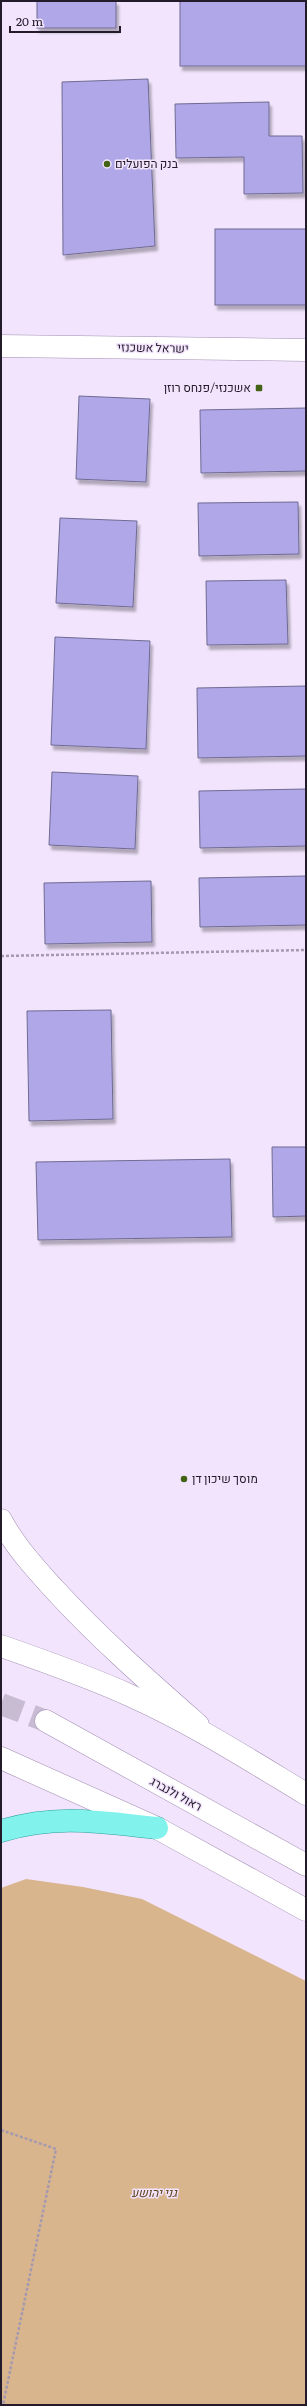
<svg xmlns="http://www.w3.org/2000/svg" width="307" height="2406" viewBox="0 0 307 2406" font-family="Literata,Heebo,serif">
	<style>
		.green { fill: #d9b58e }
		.building { fill: #afa7e7; stroke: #6f6b92; filter: url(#shadow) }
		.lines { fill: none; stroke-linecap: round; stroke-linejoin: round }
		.tertiary-tunnel { stroke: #c8bcd2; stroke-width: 22; stroke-dasharray: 22 11; stroke-linecap: butt }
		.pedestrian-casing { stroke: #a28eb3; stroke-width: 23 }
		.minor-casing { stroke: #a28eb3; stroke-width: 23 }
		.tertiary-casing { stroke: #a28eb3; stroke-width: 23 }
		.primary-casing { stroke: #2ba1a0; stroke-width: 23 }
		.path { stroke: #a599ae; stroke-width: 2.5; stroke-dasharray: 3 2; stroke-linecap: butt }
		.pedestrian { stroke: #fff; stroke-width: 22 }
		.minor { stroke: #fff; stroke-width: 22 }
		.tertiary { stroke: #fff; stroke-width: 22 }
		.primary { stroke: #82f2ec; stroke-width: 22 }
		.poi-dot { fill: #436215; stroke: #f1e4fc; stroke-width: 1.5 }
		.labels { text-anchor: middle; stroke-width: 3; stroke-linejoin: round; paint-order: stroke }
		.poi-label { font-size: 12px; fill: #231b2a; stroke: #f1e4fc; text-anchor: start }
		.street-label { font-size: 12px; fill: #231b2a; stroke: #f1e4fc }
		.park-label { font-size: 12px; font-style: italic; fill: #624218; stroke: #f1e4fc }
	</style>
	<defs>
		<filter id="shadow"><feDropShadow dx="2.5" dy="4.5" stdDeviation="1" flood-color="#0004"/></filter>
	</defs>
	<rect width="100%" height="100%" fill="#f1e4fc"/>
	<polygon class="green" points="26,1879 83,1887 142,1899 306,1981 306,2405 1,2405 1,1888"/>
	<g class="building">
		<rect x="37" y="1" width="79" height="27"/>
		<rect x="180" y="1" width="126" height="65"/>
		<polygon points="148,79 155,246 63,255 62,82"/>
		<polygon points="269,102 269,136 302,136 303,193 244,194 244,157 176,158 175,104"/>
		<rect x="215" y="229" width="91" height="76"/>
		<polygon points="79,396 150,399 146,482 76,479"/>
		<polygon points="306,408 306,471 201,473 200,410"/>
		<polygon points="298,502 299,554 199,556 198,503"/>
		<polygon points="60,518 137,521 133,607 56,603"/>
		<polygon points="286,580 288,644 207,645 206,581"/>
		<polygon points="55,637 150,641 146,749 51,745"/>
		<polygon points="306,686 306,756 198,758 197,688"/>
		<polygon points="52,772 138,776 135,849 49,845"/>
		<polygon points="306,789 306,846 200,848 199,791"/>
		<polygon points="306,876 306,925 200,927 199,878"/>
		<polygon points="151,881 152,942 45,944 44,883"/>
		<polygon points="111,1010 113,1119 29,1121 27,1011"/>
		<polygon points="272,1147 306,1147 306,1216 273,1217"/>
		<polygon points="230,1159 232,1237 38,1240 36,1162"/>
	</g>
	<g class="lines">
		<polyline class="tertiary-tunnel" points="1,1704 46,1721"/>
		<defs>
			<path id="pedestrian" d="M1 1520C14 1545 35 1568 54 1589 99 1638 148 1681 198 1725"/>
			<polyline id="minor" points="1,346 306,350"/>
			<g id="tertiary">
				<path d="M1 1646C44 1661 87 1676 129 1695 190 1722 248 1759 306 1794"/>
				<polyline points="46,1721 306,1865"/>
				<polyline points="1,1758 157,1828 306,1910"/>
			</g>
			<path id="primary" d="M1 1831C57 1814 100 1822 157 1828"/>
		</defs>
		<use href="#pedestrian" class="pedestrian-casing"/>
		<use href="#minor" class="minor-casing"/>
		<use href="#tertiary" class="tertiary-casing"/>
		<use href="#primary" class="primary-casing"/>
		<g class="path">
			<polyline points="1,956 306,950"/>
			<polyline points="1,2130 56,2149 3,2405"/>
		</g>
		<use href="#pedestrian" class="pedestrian"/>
		<use href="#minor" class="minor"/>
		<use href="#tertiary" class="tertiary"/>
		<use href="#primary" class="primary"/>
	</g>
	<g class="poi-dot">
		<circle cx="107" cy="164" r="4"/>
		<rect x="255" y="384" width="8" height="8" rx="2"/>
		<circle cx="184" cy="1479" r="4"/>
	</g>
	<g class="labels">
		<g class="poi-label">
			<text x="115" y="168">בנק הפועלים</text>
			<text x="251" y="392" text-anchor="end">אשכנזי/פנחס רוזן</text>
			<text x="192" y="1483">מוסך שיכון דן</text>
		</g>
		<g class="street-label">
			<text transform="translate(153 348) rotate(1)" y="4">ישראל אשכנזי</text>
			<text transform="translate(176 1794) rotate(29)" y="4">ראול ולנברג</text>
		</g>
		<g class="park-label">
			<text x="154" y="2197">גני יהושע</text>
		</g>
	</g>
	<rect width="307" height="2406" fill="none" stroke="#231b2a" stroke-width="4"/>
	<path d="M10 26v6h110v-6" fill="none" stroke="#231b2a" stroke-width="2"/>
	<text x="16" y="26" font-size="12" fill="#231b2a" stroke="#f1e4fc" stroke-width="3" paint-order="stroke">20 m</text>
</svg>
